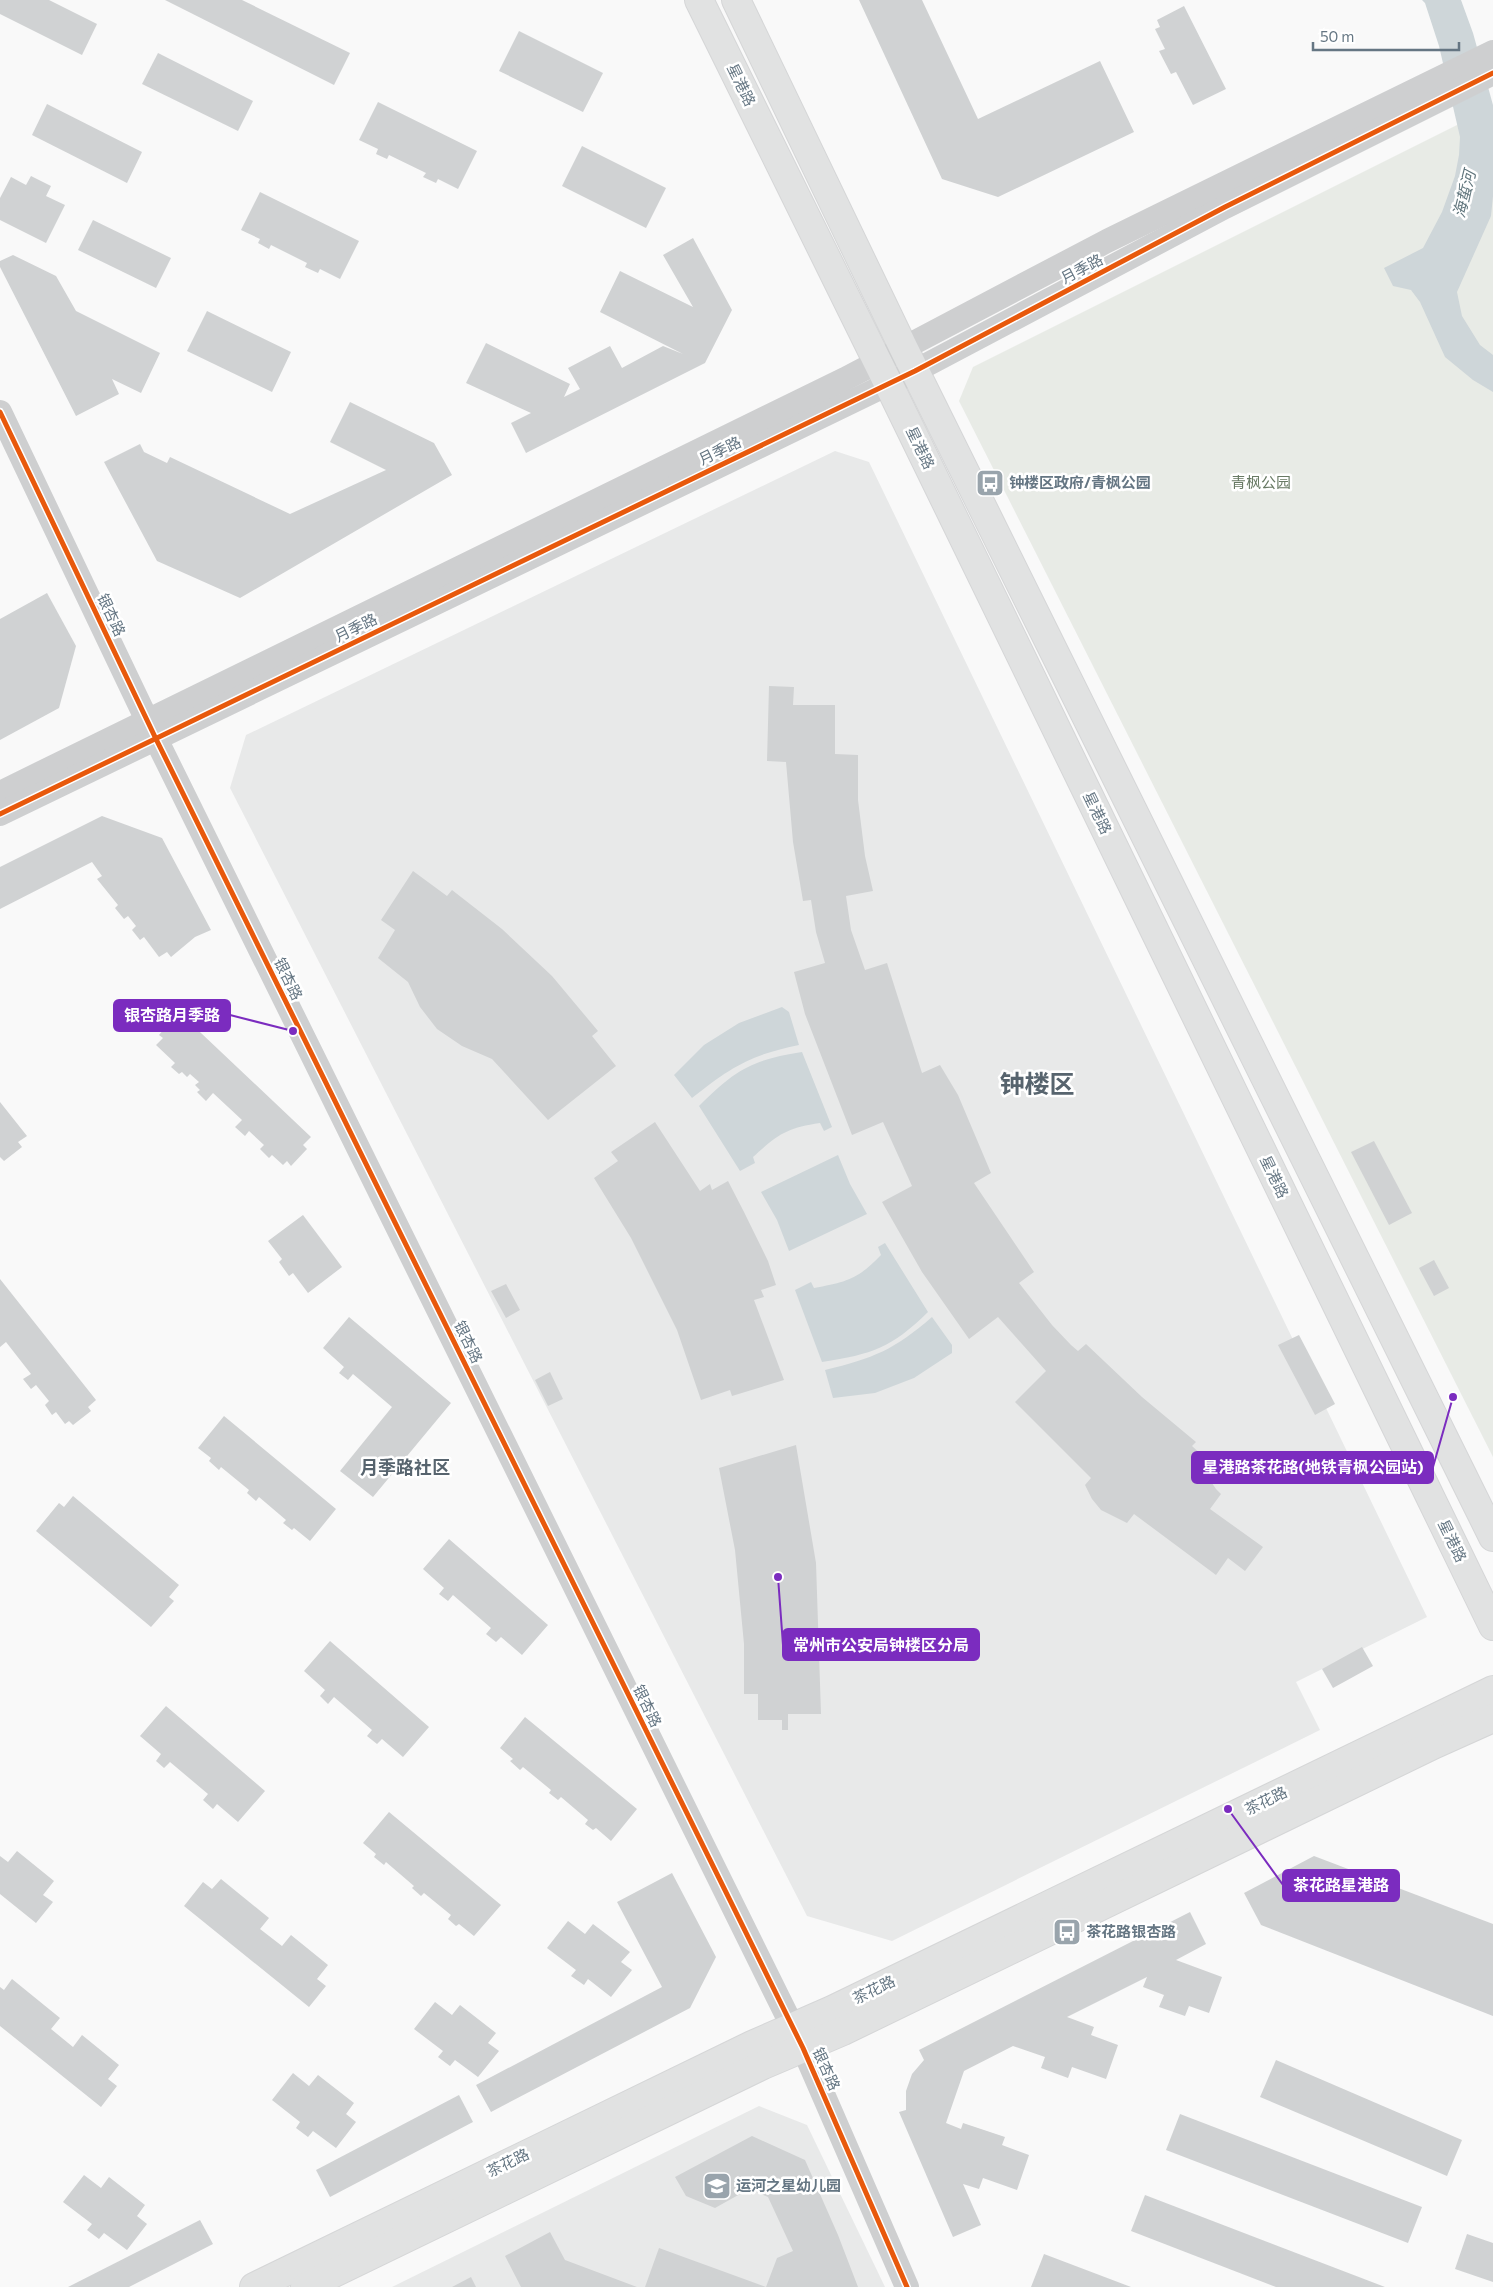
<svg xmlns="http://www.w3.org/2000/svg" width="1493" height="2287" viewBox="0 0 1493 2287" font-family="Commissioner,'Noto Sans SC',sans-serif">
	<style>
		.built { fill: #e8e9e9 }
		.green { fill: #e8ebe6 }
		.water { fill: #ced6d9 }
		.building { fill: #d0d2d3 }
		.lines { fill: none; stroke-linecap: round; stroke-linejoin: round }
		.major-casing { stroke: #d5d6d7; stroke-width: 30 }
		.minor { stroke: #cecfd0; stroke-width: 24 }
		.major { stroke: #e1e2e2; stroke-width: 28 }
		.cycleway-casing { stroke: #fff; stroke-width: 8 }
		.cycleway { stroke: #e8590c; stroke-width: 5 }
		.labels { text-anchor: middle; stroke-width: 5; stroke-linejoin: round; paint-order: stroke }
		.street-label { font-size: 15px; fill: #657683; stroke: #fff }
		.poi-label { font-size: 15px; font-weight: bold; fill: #657683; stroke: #fff; text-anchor: start }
		.park-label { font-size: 15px; fill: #687a64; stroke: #fff }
		.water-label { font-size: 16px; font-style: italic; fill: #60757c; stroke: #fff }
		.quarter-label { font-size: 18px; font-weight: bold; fill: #57646e; stroke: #fff }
		.town-label { font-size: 25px; font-weight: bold; fill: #57646e; stroke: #fff }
		.leader { fill: none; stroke: #7b2cbf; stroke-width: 2 }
		.callout-dot { fill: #7b2cbf; stroke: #fff; stroke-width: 2 }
		.callout { fill: #7b2cbf; stroke: #7b2cbf; stroke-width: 2 }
		.callout-label { font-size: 16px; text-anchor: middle; font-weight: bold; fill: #fff }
	</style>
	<rect width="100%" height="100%" fill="#f9f9f9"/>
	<g class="built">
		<polygon points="835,451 869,462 1427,1617 1296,1682 1320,1730 892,1941 807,1916 230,788 246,735"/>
		<polygon points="759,2106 807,2125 885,2287 392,2287"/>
	</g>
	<polygon class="green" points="1493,107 1493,1457 959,401 973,367"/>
	<g class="water">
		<polygon points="1422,0 1461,0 1473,33 1493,105 1493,196 1491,216 1457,292 1462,316 1480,345 1493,355 1493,392 1473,380 1445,357 1420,302 1411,290 1393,286 1384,268 1423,248 1442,212 1455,176 1459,155 1460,137 1439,46 1425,3"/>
		<path d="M782 1007 789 1012 799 1045C750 1055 731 1067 692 1098L674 1075 704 1045 739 1023Z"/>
		<path d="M802 1052 832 1127 824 1131 820 1123C787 1128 778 1134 753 1157L755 1163 740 1171 699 1106C735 1070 751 1060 802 1052Z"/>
		<polygon points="838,1155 850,1184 867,1214 789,1251 777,1220 761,1192"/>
		<path d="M885 1243 928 1312C891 1348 873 1354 822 1362L795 1290 811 1282 814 1288C847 1282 858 1279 881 1255L878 1247Z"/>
		<path d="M932 1317 952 1345V1353L914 1378 875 1393 833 1398 825 1370C874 1358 894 1350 932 1317Z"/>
	</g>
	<g class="building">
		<polygon points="0,0 49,0 97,24 82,55 0,14"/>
		<polygon points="165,0 242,0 350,53 334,85"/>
		<polygon points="859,0 922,0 978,119 1100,61 1134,132 998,197 942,179"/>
		<polygon points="1184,6 1226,89 1193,105 1176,72 1171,74 1159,51 1165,49 1155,29 1160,27 1157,20"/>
		<polygon points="519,31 603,73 583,112 499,71"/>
		<polygon points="158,53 253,101 238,131 142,84"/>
		<polygon points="378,102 477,151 458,189 438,179 436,183 423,177 426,173 389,155 387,159 376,154 378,149 359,140"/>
		<polygon points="47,104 142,152 127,183 32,135"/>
		<polygon points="582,146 666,188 646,228 562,186"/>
		<polygon points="31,176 51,186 46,196 65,205 46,243 0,220 0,198 11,177 26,185"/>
		<polygon points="260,192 359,241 340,279 320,269 318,273 305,267 307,263 271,245 269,249 258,243 260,239 241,230"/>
		<polygon points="93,220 171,258 156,288 78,250"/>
		<polygon points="693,238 732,310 705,363 526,453 511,423 531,413 466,383 486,343 570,384 564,397 580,389 568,368 610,346 622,368 663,346 683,354 600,312 620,271 693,307 663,255"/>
		<polygon points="13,255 56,276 76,311 160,353 141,393 112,379 119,394 76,416 0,267 0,261"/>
		<polygon points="207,311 291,352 272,392 187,351"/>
		<polygon points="350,402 434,443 452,475 240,598 157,561 104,462 140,444 144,452 167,463 170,457 290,514 386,470 330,442"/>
		<polygon points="47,593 76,646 59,708 0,740 0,619"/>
		<polygon points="769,686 794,687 793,705 835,705 835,754 858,755 858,800 865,856 873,891 846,896 851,930 865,970 887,963 922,1073 940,1065 958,1095 991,1173 974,1183 1034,1272 1019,1283 1052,1325 1071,1345 1078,1351 1086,1344 1142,1397 1196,1442 1192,1446 1205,1458 1199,1464 1216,1489 1221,1494 1210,1509 1263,1547 1245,1571 1228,1558 1216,1575 1134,1514 1127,1523 1101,1510 1092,1499 1085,1485 1091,1478 1015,1402 1046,1371 998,1317 969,1339 922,1272 882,1202 912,1186 883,1122 852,1135 805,1014 794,972 825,963 816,932 811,900 803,901 793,842 786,762 767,761"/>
		<polygon points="102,816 162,838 211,930 195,937 171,957 167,952 159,957 144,937 140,940 132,930 136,926 128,916 124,919 115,908 118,905 97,879 102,876 92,862 0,909 0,867"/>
		<polygon points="413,871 447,896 452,890 502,929 552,976 598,1031 592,1036 616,1066 548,1120 492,1059 462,1046 437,1029 420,1007 408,982 378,958 395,930 381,920"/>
		<polygon points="183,1016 311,1137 303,1145 307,1149 291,1166 287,1161 283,1165 272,1155 269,1158 260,1149 264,1145 249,1131 245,1136 235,1127 242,1120 213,1093 206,1101 197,1092 200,1090 195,1085 199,1082 190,1074 187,1077 182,1072 179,1074 171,1067 175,1063 156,1045 163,1038 159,1035 171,1021 175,1025"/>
		<polygon points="0,1102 27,1136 18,1142 22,1147 4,1161 0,1157"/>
		<polygon points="655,1122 700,1191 710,1184 712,1190 728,1181 744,1212 768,1261 776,1285 761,1290 764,1297 754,1300 784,1380 732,1396 730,1390 701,1400 677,1330 631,1238 594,1178 618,1161 611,1152"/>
		<polygon points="1374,1141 1412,1213 1389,1225 1351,1152"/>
		<polygon points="303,1215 342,1267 308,1293 293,1273 289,1276 279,1262 282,1259 268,1241"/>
		<polygon points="1434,1260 1449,1288 1434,1296 1419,1268"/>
		<polygon points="0,1279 96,1400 88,1407 91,1411 73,1425 69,1421 65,1424 56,1412 52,1415 45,1405 49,1401 36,1385 31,1389 23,1379 31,1374 6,1342 0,1347"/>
		<polygon points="506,1284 520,1310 506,1318 491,1291"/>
		<polygon points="349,1317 451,1403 373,1497 340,1471 392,1407 353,1374 348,1380 339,1373 344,1367 323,1348"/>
		<polygon points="1299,1335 1335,1404 1315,1415 1278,1345"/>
		<polygon points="550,1372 563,1399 548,1406 535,1380"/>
		<polygon points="224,1416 336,1509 310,1541 294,1528 292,1530 283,1523 286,1520 259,1497 256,1501 247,1493 249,1490 221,1467 219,1470 209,1461 211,1458 198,1448"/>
		<polygon points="796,1445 816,1563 821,1714 788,1714 788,1730 782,1730 782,1720 758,1720 758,1694 744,1694 744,1644 735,1550 719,1468"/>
		<polygon points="73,1496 179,1585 169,1597 174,1601 151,1627 36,1531 59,1503 64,1507"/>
		<polygon points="449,1539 548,1625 522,1655 501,1637 496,1642 486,1634 491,1628 453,1595 448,1601 439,1594 444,1588 423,1569"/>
		<polygon points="330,1641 429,1727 403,1757 382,1739 377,1744 367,1736 372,1730 334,1697 328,1704 320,1696 325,1690 304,1671"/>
		<polygon points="1362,1647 1373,1666 1333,1688 1322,1669"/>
		<polygon points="166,1706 265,1791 238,1822 217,1804 213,1809 203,1800 208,1794 170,1762 164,1768 156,1761 161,1754 140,1736"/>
		<polygon points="525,1717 637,1809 611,1841 596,1828 593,1830 585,1824 588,1820 561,1797 558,1800 549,1793 551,1790 523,1767 520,1770 510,1761 513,1759 500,1748"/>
		<polygon points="389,1812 501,1905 474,1936 459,1924 456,1926 448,1919 451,1915 424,1893 421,1896 412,1888 414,1886 386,1862 384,1865 374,1857 376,1854 363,1843"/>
		<polygon points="17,1851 54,1881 43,1895 53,1902 36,1923 0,1894 0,1856 8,1862"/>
		<polygon points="1314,1856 1493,1924 1493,2016 1261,1925 1244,1893"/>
		<polygon points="672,1873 716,1957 690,2008 491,2112 476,2085 662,1987 617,1902"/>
		<polygon points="221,1879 269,1918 260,1929 282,1946 291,1935 328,1965 317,1979 326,1986 309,2007 184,1906 203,1882 212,1889"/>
		<polygon points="1190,1912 1206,1944 1176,1960 1222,1977 1209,2013 1189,2006 1185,2016 1159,2007 1164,1995 1143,1987 1147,1977 1067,2017 1094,2027 1091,2035 1118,2045 1106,2079 1072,2067 1068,2078 1041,2068 1045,2057 1013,2046 964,2071 946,2123 961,2129 963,2123 1005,2137 1002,2145 1029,2155 1017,2190 983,2178 979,2189 963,2184 981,2225 953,2237 899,2112 906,2110 906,2091 912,2074 924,2060 919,2050"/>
		<polygon points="568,1921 585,1934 593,1924 630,1952 621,1962 632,1970 611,1997 588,1979 584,1985 571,1976 576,1970 547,1948"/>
		<polygon points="12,1979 60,2018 51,2029 73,2047 82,2035 119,2065 108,2079 117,2086 101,2107 0,2026 0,1987 4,1990"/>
		<polygon points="435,2002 452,2015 460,2005 496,2033 488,2043 499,2051 478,2077 455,2060 450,2066 438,2057 443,2051 414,2029"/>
		<polygon points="1276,2060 1462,2140 1447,2176 1260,2097"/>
		<polygon points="293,2073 309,2086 318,2075 354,2103 346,2114 356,2122 336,2148 313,2131 308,2137 296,2128 300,2122 272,2100"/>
		<polygon points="459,2095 473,2122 330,2197 316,2170"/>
		<polygon points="1180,2114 1422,2207 1408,2243 1166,2150"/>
		<polygon points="752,2136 805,2160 838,2235 858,2287 645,2287 659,2248 766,2287 777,2258 793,2251 768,2197 749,2189 715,2208 686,2196 675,2177"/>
		<polygon points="84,2175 101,2188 109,2177 145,2205 137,2216 147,2224 127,2250 104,2233 99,2239 87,2230 92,2224 63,2202"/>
		<polygon points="1145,2195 1385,2287 1276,2287 1131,2231"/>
		<polygon points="200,2220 213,2244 129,2287 68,2287"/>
		<polygon points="550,2232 565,2260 637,2287 521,2287 505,2256"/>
		<polygon points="1467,2234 1493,2243 1493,2282 1455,2269"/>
		<polygon points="1044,2254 1131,2287 1031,2287"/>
		<polygon points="471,2277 476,2287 452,2287"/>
	</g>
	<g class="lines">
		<defs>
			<g id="major">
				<polyline points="699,0 888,383 1493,1626"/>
				<polyline points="736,0 904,349 1493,1537"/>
				<polyline points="254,2287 752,2045 832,2010 1493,1690"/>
				<polyline points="305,2287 763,2065 843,2031 1435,1744 1493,1718"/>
			</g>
		</defs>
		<use href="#major" class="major-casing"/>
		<g class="minor">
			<polyline points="0,412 156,739 803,2048 907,2287"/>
			<polyline points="0,793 845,379 1107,241 1493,52"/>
			<polyline points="0,814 915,371 1225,207 1493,73"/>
		</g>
		<use href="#major" class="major"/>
		<defs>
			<g id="cycleway">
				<polyline points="0,412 156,739 803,2048 907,2287"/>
				<polyline points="0,814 915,371 1225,207 1493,73"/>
			</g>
		</defs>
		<use href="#cycleway" class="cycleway-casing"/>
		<use href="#cycleway" class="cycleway"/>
	</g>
	<defs>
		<symbol id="bus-square" viewBox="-11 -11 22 22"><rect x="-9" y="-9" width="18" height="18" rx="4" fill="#99a4ac" stroke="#fff"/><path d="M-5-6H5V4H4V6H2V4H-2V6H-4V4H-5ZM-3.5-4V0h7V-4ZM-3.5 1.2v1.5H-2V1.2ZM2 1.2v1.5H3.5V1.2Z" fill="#fff"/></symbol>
		<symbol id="school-square" viewBox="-11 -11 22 22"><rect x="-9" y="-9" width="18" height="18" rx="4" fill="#99a4ac" stroke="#fff"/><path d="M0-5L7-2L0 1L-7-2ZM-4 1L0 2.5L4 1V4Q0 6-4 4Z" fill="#fff"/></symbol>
	</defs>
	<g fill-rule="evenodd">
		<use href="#bus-square" x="974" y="467" width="32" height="32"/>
		<use href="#bus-square" x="1051" y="1916" width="32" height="32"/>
		<use href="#school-square" x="701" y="2170" width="32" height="32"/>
	</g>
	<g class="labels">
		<g class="street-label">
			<text transform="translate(741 85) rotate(64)" y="5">星港路</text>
			<text transform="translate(1082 269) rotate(-28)" y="5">月季路</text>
			<text transform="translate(920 448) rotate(64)" y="5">星港路</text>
			<text transform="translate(720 451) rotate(-26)" y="5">月季路</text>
			<text transform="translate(111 615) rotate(65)" y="5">银杏路</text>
			<text transform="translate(356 628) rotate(-26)" y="5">月季路</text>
			<text transform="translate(1097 813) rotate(64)" y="5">星港路</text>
			<text transform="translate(288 979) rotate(64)" y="5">银杏路</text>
			<text transform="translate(1274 1177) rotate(64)" y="5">星港路</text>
			<text transform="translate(468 1342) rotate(64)" y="5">银杏路</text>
			<text transform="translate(1452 1541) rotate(64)" y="5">星港路</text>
			<text transform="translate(647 1706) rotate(64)" y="5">银杏路</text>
			<text transform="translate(1266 1801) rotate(-26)" y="5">茶花路</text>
			<text transform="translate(874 1990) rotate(-26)" y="5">茶花路</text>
			<text transform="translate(826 2069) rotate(66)" y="5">银杏路</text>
			<text transform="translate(508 2163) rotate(-26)" y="5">茶花路</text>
		</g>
		<g class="poi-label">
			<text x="1009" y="488">钟楼区政府/青枫公园</text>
			<text x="1086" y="1937">茶花路银杏路</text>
			<text x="736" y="2191">运河之星幼儿园</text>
		</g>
		<g class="park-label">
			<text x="1261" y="488">青枫公园</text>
		</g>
		<g class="water-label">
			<text transform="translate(1464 194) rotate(-76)" y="6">海蜇河</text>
		</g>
		<g class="quarter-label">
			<text x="405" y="1474">月季路社区</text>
		</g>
		<g class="town-label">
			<text x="1037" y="1093">钟楼区</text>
		</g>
	</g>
	<path class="leader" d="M293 1031L230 1015M1453 1397L1433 1467M778 1577L783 1645M1228 1809L1283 1885"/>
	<g class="callout-dot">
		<circle cx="293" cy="1031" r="5"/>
		<circle cx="1453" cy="1397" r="5"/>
		<circle cx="778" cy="1577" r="5"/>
		<circle cx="1228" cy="1809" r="5"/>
	</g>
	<g class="callout">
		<rect x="114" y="1000" width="116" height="31" rx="5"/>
		<rect x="1192" y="1452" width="241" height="31" rx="5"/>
		<rect x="783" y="1629" width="196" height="31" rx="5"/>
		<rect x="1283" y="1870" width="116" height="31" rx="5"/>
	</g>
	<g class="callout-label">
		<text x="172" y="1021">银杏路月季路</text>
		<text x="1313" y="1473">星港路茶花路(地铁青枫公园站)</text>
		<text x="881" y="1651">常州市公安局钟楼区分局</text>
		<text x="1341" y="1891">茶花路星港路</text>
	</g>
	<path d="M1313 42v8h146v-8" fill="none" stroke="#657683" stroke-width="2.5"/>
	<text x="1320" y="42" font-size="15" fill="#657683" stroke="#ffffff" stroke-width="4" paint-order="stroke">50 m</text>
</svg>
